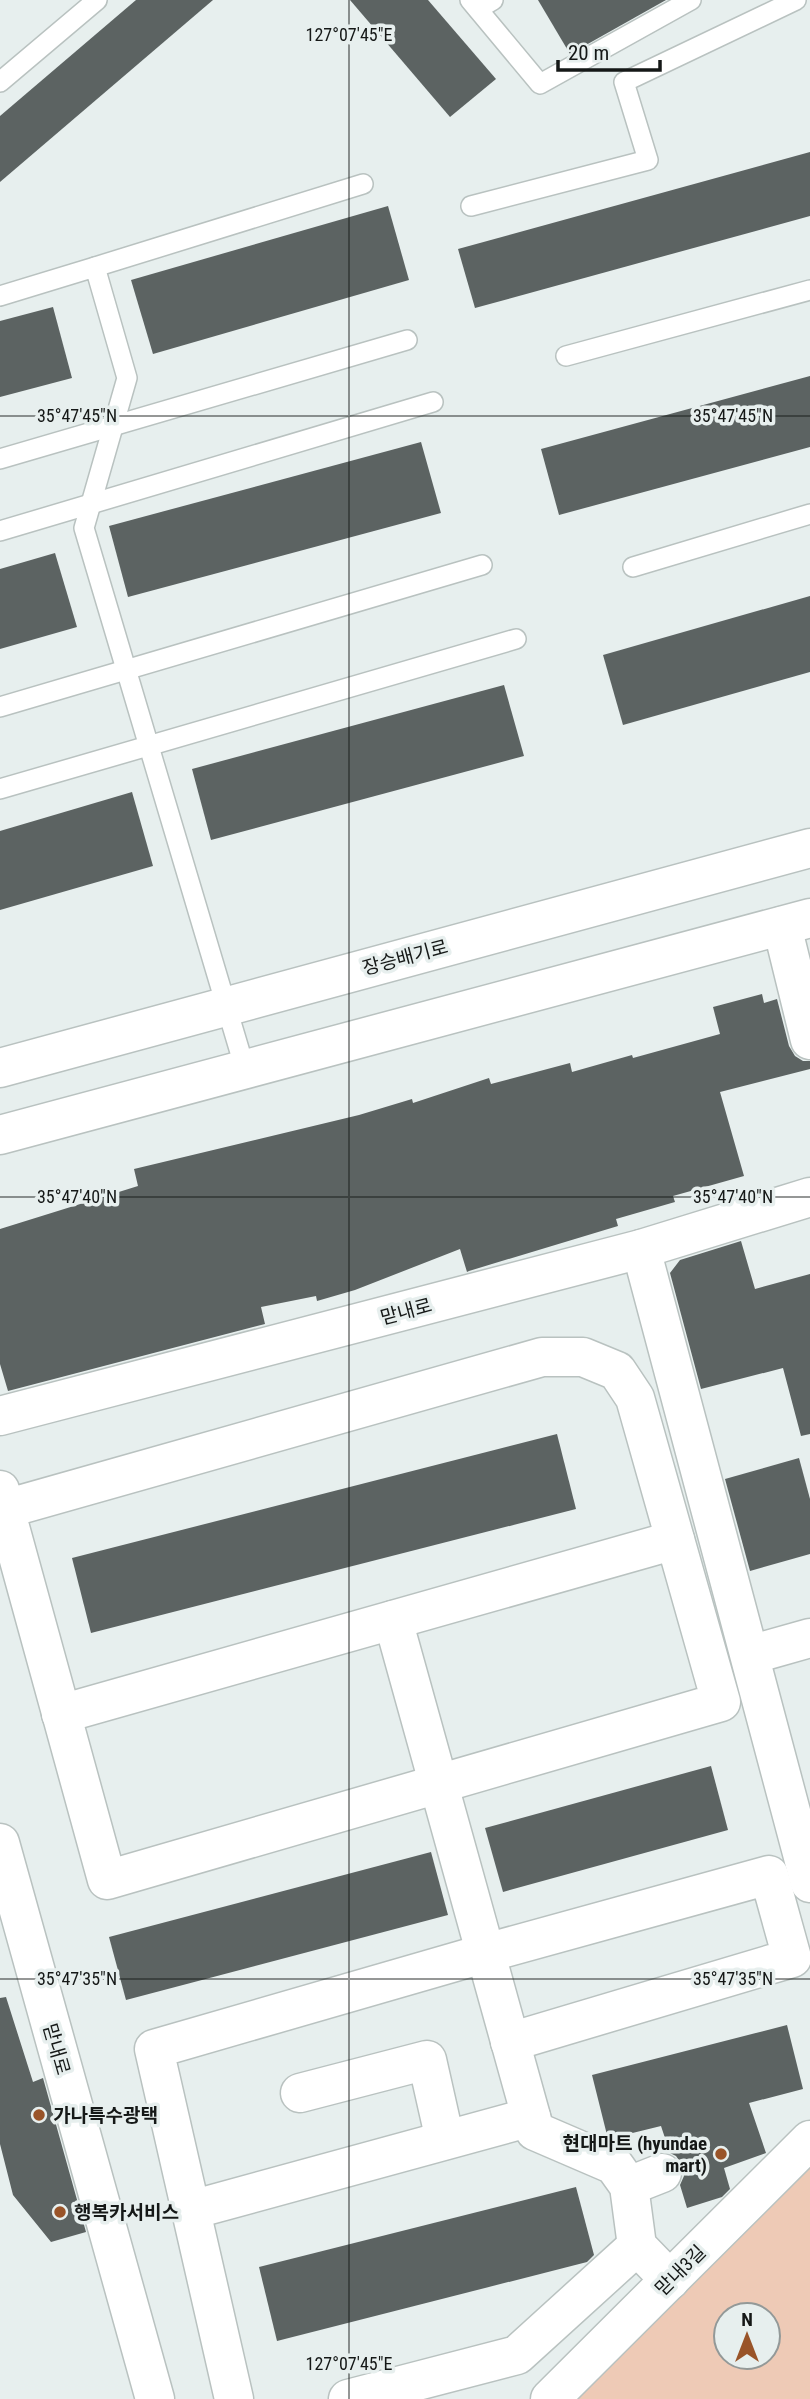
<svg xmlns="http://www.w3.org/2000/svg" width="810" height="2399" viewBox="0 0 810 2399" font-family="'Roboto Condensed','Noto Sans KR',sans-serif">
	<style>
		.green { fill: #eecab6; fill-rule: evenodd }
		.building { fill: #5c6362 }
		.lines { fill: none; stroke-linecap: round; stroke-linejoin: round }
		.lane-casing { stroke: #b9c2c0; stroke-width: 22 }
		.street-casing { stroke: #b9c2c0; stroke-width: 41 }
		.secondary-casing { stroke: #b9c2c0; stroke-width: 41 }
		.lane { stroke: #fff; stroke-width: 19 }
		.street { stroke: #fff; stroke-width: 38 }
		.secondary { stroke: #fff; stroke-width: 38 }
		.ticks { fill: none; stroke: #151817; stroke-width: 2; stroke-opacity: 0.45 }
		.poi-dot { fill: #995429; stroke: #e7efee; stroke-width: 2.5 }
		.labels { text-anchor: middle; stroke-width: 7; stroke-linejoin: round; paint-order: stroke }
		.street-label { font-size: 19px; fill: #151817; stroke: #e7efee }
		.poi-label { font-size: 19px; font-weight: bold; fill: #151817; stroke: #e7efee; text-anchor: start }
		.ticks-label { font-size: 18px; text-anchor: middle; fill: #151817; stroke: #e7efee; stroke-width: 7; stroke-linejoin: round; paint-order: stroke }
	</style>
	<rect width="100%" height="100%" fill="#e7efee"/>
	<path class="green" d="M810 2140V2399H550ZM726 2315H768V2357H726Z"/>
	<g class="building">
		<polygon points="136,0 213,0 0,182 0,116"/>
		<polygon points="350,0 428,0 496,79 450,117"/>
		<polygon points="538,0 666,0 570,54"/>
		<polygon points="810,152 810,216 475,308 458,249"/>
		<polygon points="388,206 409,280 153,354 131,280"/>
		<polygon points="53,307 72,378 0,397 0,321"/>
		<polygon points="810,376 810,447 559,515 541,449"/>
		<polygon points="421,442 441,513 128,597 109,526"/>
		<polygon points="55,553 77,627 0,649 0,569"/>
		<polygon points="810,596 810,672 623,725 603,655"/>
		<polygon points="504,685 524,756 211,840 192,769"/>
		<polygon points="132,792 153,866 0,910 0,831"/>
		<polygon points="762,994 764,1003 777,999 789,1046 795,1056 803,1061 810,1061 810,1069 720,1092 744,1176 673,1196 675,1202 616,1219 618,1226 469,1271 467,1272 460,1249 355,1290 317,1301 316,1296 261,1307 265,1324 8,1391 0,1364 0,1229 138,1186 134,1169 359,1115 412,1099 413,1103 489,1078 491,1084 570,1063 572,1072 632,1055 633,1058 720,1034 713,1007"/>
		<polygon points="741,1241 755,1289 810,1274 810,1434 801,1436 783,1368 701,1389 670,1273 680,1260"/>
		<polygon points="557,1434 576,1509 91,1633 72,1558"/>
		<polygon points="799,1458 810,1499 810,1554 750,1571 725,1479"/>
		<polygon points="711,1766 728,1830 503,1892 485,1828"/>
		<polygon points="431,1852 448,1915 126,2000 109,1937"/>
		<polygon points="6,1997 33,2082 43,2078 86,2232 51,2242 13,2195 0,2144 0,1998"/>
		<polygon points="787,2025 803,2089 749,2103 766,2153 724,2168 730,2189 722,2197 687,2208 680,2185 684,2176 683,2166 676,2156 670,2153 661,2126 608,2139 592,2075"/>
		<polygon points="576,2187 594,2255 587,2262 277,2341 259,2267"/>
	</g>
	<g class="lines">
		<defs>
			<g id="lane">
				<polyline points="470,0 540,84 691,0"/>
				<polyline points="478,9 493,0"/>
				<polyline points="0,82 97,0"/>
				<polyline points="471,206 648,160 624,82 796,0"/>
				<polyline points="95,267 363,184"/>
				<polyline points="0,296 95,267 127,378 84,528 245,1069"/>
				<polyline points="566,356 810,290"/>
				<polyline points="0,459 407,340"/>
				<polyline points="0,531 433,402"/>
				<polyline points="633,567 810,514"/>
				<polyline points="0,707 482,565"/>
				<polyline points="0,789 516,639"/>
			</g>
			<g id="street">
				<polyline points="782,926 810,1040"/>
				<polyline points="641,1249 810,1883"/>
				<polyline points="0,1416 641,1249 810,1197"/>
				<polyline points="0,1490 5,1509 107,1880 721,1702 635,1398 617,1371 583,1357 542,1357 5,1509"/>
				<polyline points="393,1620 535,2131 614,2165 629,2186 637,2246 670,2280"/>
				<polyline points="750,1655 810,1638"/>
				<polyline points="61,1714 675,1540"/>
				<polyline points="0,1843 155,2399"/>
				<polyline points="300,2093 427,2060 445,2140"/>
				<polyline points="629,2186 662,2173"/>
				<polyline points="191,2210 531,2117"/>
				<polyline points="234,2399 154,2049 486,1953 769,1875 792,1958 510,2042"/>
				<polyline points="348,2399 517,2355 637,2246"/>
				<polyline points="550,2399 810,2140"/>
			</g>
			<g id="secondary">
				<polyline points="0,1068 810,848"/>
				<polyline points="0,1135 810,918"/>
			</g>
		</defs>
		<use href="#lane" class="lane-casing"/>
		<use href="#street" class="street-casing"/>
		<use href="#secondary" class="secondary-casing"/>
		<use href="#lane" class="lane"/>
		<use href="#street" class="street"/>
		<use href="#secondary" class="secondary"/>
	</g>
	<path class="ticks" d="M349 0V2399M0 416H810M0 1197H810M0 1979H810"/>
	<g class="poi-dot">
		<circle cx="39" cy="2115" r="7"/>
		<circle cx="721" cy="2154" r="7"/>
		<circle cx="60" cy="2212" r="7"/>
	</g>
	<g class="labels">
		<g class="street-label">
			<text transform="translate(405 957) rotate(-15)" y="7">장승배기로</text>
			<text transform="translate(406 1311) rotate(-15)" y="7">맏내로</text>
			<text transform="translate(57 2049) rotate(74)" y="7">맏내로</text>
			<text transform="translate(680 2270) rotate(-45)" y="7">맏내3길</text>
		</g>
		<g class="poi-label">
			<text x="53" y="2122">가나특수광택</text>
			<text x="707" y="2150" text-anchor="end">현대마트 (hyundae<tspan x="707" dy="22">mart)</tspan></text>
			<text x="74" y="2219">행복카서비스</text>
		</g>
	</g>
	<g class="ticks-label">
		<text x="349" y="41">127°07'45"E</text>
		<text x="77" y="422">35°47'45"N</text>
		<text x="733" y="422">35°47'45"N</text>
		<text x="77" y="1203">35°47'40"N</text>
		<text x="733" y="1203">35°47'40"N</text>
		<text x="77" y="1985">35°47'35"N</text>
		<text x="733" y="1985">35°47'35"N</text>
		<text x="349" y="2370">127°07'45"E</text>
	</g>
	<g transform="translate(747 2336)"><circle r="33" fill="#e7efee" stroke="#939998" stroke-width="2"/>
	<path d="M0-5L12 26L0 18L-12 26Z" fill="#995429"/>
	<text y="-10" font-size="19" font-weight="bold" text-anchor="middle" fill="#151817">N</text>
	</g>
	<path d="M558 60v10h102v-10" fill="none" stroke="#151817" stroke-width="3.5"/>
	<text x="568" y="60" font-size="21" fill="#151817" stroke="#e7efee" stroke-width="5" paint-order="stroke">20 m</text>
</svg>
